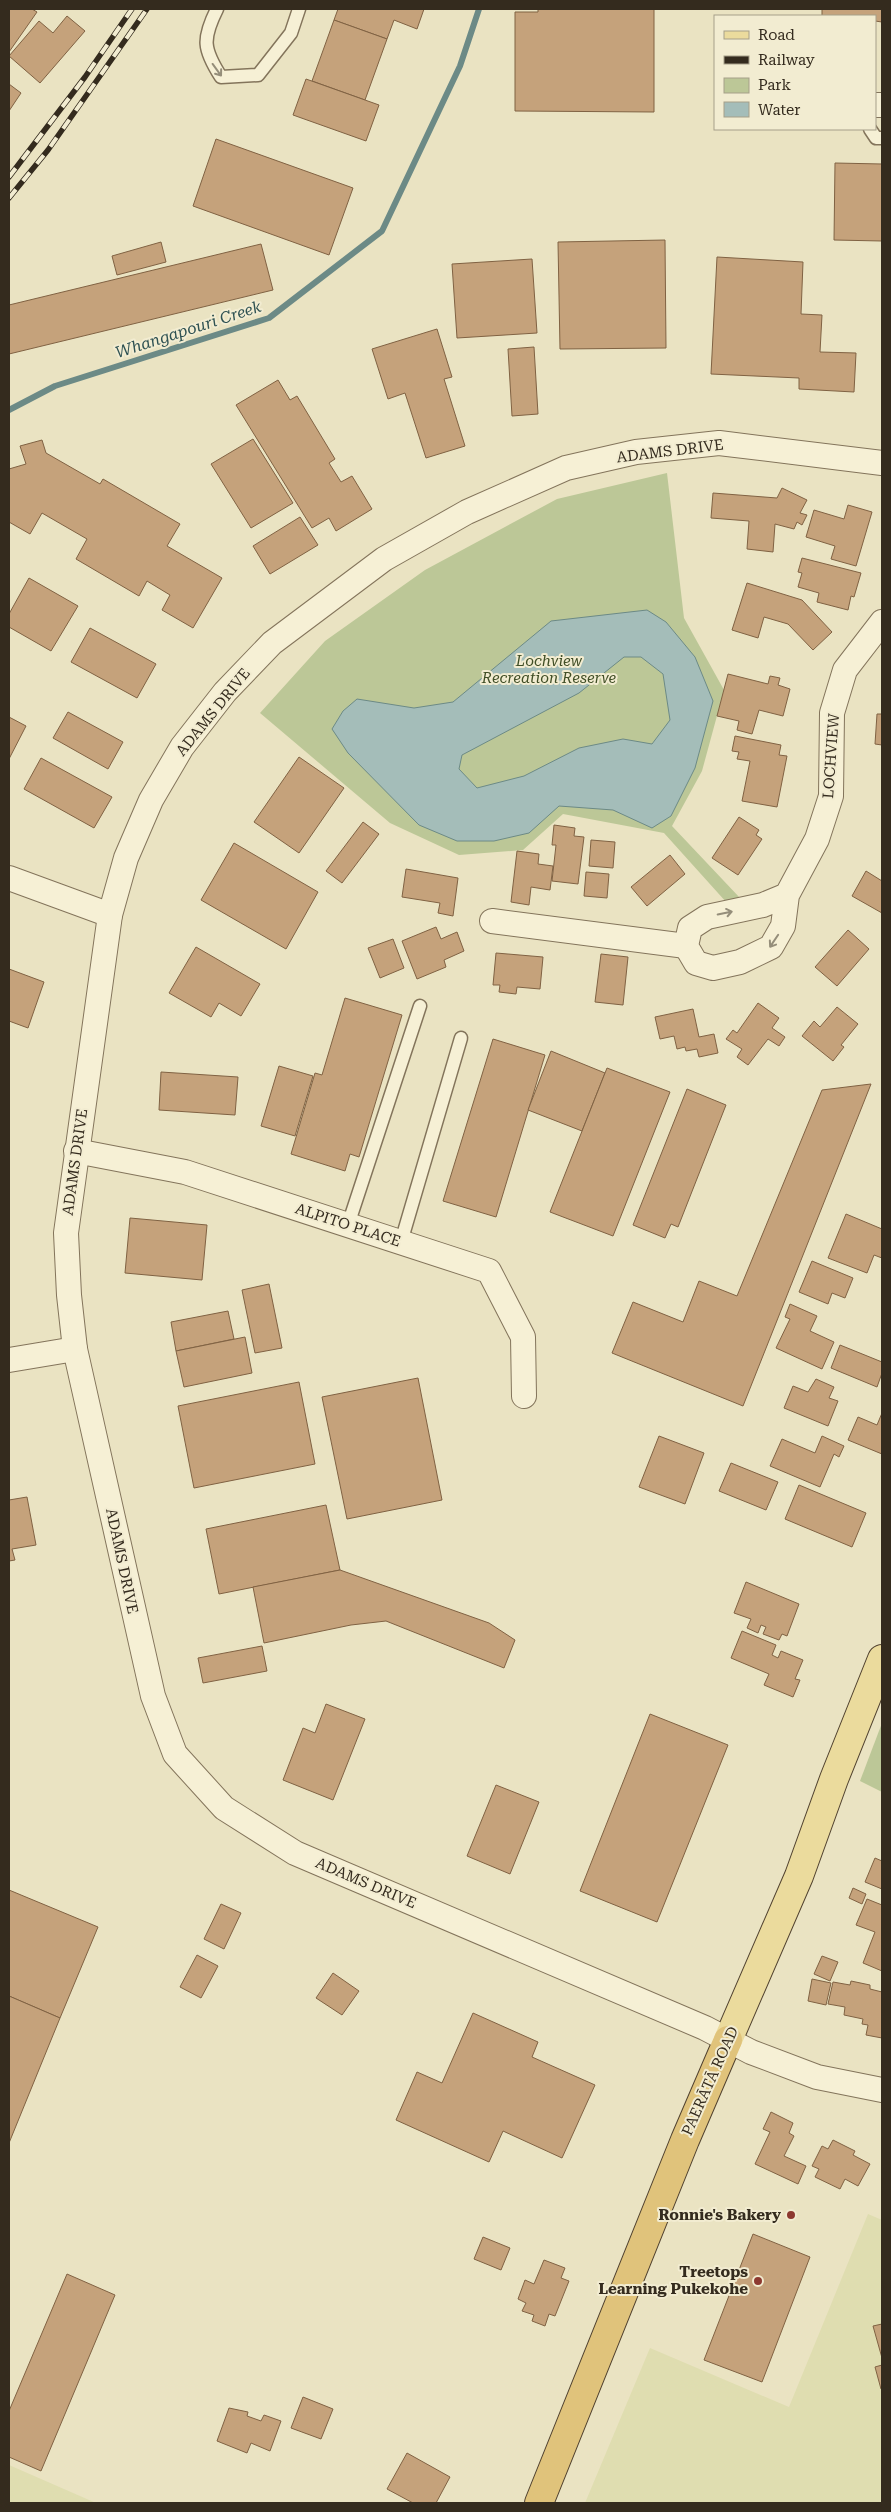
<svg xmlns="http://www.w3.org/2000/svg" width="891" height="2512" viewBox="0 0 891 2512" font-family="'Roboto Serif',serif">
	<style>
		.farmland { fill: #dfddb0 }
		.green { fill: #bcc797 }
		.water { fill: #a4bdb9; stroke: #6c8a86; fill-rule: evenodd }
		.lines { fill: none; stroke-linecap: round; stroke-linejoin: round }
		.stream { stroke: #6c8a86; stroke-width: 6 }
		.building { fill: #c5a27b; stroke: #806243 }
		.service-casing { stroke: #83745b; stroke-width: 15 }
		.minor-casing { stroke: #83745b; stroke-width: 26 }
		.primary-casing { stroke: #51422f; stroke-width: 30 }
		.trunk-casing { stroke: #51422f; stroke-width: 30 }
		.service { stroke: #f6f0d5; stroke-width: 12 }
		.minor { stroke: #f6f0d5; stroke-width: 24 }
		.primary { stroke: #ebdb9d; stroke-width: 28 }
		.trunk { stroke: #e0c37b; stroke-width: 28 }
		.rail-casing { stroke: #342b1e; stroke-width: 5.5 }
		.rail { stroke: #f2ecd1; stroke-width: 4; stroke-dasharray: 11; stroke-linecap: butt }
		.oneway { stroke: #958e7a }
		.poi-dot { fill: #8d3930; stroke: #f2ecd1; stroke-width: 2 }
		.labels { text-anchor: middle; stroke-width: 4; stroke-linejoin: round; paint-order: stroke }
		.street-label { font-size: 15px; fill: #342b1e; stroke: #f2ecd1 }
		.park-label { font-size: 15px; font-style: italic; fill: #404e26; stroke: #f2ecd1 }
		.poi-label { font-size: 15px; font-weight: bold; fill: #342b1e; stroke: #f2ecd1; text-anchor: end }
		.water-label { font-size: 16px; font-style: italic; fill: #2e5152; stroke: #f2ecd1 }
	</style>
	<rect width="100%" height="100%" fill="#eae3c2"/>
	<g class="farmland">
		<polygon points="868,2214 882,2220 882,2503 585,2503 650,2348 789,2407"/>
		<polygon points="9,2465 96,2503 9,2503"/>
	</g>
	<g class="green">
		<polygon points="667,473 684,618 724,690 702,771 672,826 740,898 727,903 664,833 563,814 523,850 459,855 390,823 260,713 325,641 425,570 557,499"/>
		<polygon points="882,1723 882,1792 860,1781"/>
	</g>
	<path class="water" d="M647 610 666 622 695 657 713 701 695 768 671 816 652 828 613 810 559 806 529 833 494 841H457L419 825 348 753 332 729 343 711 357 699 414 708 453 702 551 621ZM624 657H641L663 674 670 720 652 744 623 739 579 748 524 776 477 788 459 769 462 755 579 693Z"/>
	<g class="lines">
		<polyline class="stream" points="9,410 55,386 269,318 382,231 460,66 479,9"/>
	</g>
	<g class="building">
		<polygon points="9,9 32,9 37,12 9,52"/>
		<polygon points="338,9 424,9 417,29 394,20 387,39 334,20"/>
		<polygon points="538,9 654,9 654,112 515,111 515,12 538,12"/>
		<polygon points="822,9 882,9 882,22 875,21 875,16 822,16"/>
		<polygon points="67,16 85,31 40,83 9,56 39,21 53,33"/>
		<polygon points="334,20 387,39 365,100 312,81"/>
		<polygon points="306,79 379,105 366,141 293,115"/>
		<polygon points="9,84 21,93 9,111"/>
		<polygon points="216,139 353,188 329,255 193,206"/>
		<polygon points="835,163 882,164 882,241 834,240"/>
		<polygon points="665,240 666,348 560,349 558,242"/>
		<polygon points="161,242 166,262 117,275 112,256"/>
		<polygon points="261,244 273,290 9,354 9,305"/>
		<polygon points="717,257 803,262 801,314 822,315 820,352 856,353 854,392 799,389 799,378 711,374"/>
		<polygon points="532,259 537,333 457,338 452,264"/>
		<polygon points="437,329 452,377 444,379 465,446 426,458 405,393 388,399 372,349"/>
		<polygon points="534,347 538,414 512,416 508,349"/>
		<polygon points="278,380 290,400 297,396 335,459 329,463 341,482 352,476 372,509 336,531 329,518 312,528 236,405"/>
		<polygon points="253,439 293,503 251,528 211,464"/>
		<polygon points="42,440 46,453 100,484 103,479 180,524 167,546 222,578 193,628 162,610 170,595 147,581 139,596 76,559 87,539 42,513 30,534 9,522 9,469 26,464 20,446"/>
		<polygon points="782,488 807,500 800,513 807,515 802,525 797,522 794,529 775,524 773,552 747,549 749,521 711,518 713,493 777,498"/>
		<polygon points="848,505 872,512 856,566 831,559 835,546 806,537 814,510 844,519"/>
		<polygon points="300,517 318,545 270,574 253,546"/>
		<polygon points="802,558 861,573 854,597 851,596 848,610 817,602 819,593 798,587 802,573 798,572"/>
		<polygon points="29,578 78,606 51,651 9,627 9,614"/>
		<polygon points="747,583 802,600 832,632 813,650 788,624 764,617 758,638 732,630"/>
		<polygon points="90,628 156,664 137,698 71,662"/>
		<polygon points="728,674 768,684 770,676 780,678 778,685 790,689 783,716 759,710 752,734 737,730 739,721 717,716"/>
		<polygon points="68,712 123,742 108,769 53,738"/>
		<polygon points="877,714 882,714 882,745 875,744"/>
		<polygon points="9,717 26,726 9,759"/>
		<polygon points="735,736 781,745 779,755 787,756 777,807 742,801 750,761 737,759 739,752 732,751"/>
		<polygon points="299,757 344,788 299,853 254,822"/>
		<polygon points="41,758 112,797 94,828 24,789"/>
		<polygon points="739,817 759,830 756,835 762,839 738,875 712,858"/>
		<polygon points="363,822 379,834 342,883 326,871"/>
		<polygon points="554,825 575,828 574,836 584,837 578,884 552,881 556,845 552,845"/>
		<polygon points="591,840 615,842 613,868 589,866"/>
		<polygon points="234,843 318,892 286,949 201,900"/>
		<polygon points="517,851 539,854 538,864 553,866 550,890 531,887 529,905 511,902"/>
		<polygon points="670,855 685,874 647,906 631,887"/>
		<polygon points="406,869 458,878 453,916 438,913 440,903 402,897"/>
		<polygon points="866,871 882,881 882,913 852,896"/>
		<polygon points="586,872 609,874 607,898 584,896"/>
		<polygon points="436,927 441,939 457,932 464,951 444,960 446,967 417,979 402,941"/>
		<polygon points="848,930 869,949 837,986 815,967"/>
		<polygon points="393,939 404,968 380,978 368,948"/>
		<polygon points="196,947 260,984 241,1016 219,1003 211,1017 169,993"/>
		<polygon points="496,953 543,957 540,989 517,987 516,994 499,992 500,985 493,985"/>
		<polygon points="601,954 628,957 623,1005 595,1002"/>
		<polygon points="9,969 44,982 28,1028 9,1021"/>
		<polygon points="345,998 402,1015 359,1157 350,1154 345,1171 291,1154 315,1073 322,1075"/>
		<polygon points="758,1003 779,1018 772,1028 785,1037 779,1046 768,1039 748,1065 737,1057 742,1049 726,1039 733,1030 737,1033"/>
		<polygon points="837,1007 858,1024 841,1045 844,1047 833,1061 802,1036 814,1021 820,1027"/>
		<polygon points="693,1009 699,1037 714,1034 718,1053 699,1057 697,1049 686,1051 685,1047 677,1049 674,1036 660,1039 655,1017"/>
		<polygon points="493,1039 545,1055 496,1217 443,1201"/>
		<polygon points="551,1051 605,1073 582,1131 528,1110"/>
		<polygon points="279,1066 313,1076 295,1136 261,1126"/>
		<polygon points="607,1068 670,1092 613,1236 550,1212"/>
		<polygon points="161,1072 238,1077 235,1115 159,1110"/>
		<polygon points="871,1084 743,1406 612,1353 633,1302 683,1322 699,1281 737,1296 822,1090"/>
		<polygon points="687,1089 726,1105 678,1227 671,1224 665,1238 633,1225"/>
		<polygon points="846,1214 882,1229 882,1258 874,1255 867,1273 828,1258"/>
		<polygon points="130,1218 207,1225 202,1280 125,1273"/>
		<polygon points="812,1261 853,1278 845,1298 832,1293 828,1304 799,1292"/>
		<polygon points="269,1284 282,1348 255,1353 242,1290"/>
		<polygon points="790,1304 817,1316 810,1331 834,1342 822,1369 776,1348 790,1319 785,1317"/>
		<polygon points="228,1311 234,1339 176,1351 171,1322"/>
		<polygon points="245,1337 252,1373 184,1387 176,1351"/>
		<polygon points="840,1345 882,1362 882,1373 877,1387 831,1368"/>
		<polygon points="418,1378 442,1500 347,1519 322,1397"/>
		<polygon points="816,1379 834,1387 829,1398 838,1401 828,1426 784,1408 793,1386 808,1392"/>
		<polygon points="299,1382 315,1464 194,1488 178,1406"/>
		<polygon points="882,1413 882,1454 848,1440 858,1417 877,1425"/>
		<polygon points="659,1436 704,1453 685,1504 639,1487"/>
		<polygon points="822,1436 844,1446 839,1457 834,1454 820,1487 770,1466 782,1439 815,1453"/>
		<polygon points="731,1463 778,1482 766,1510 719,1491"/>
		<polygon points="799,1485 866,1513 852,1547 785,1519"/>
		<polygon points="27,1497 36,1545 12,1549 15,1560 9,1561 9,1500"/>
		<polygon points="326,1505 340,1570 219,1594 206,1529"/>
		<polygon points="340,1570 489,1623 515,1640 504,1668 386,1621 351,1625 264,1643 253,1587"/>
		<polygon points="746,1582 799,1604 787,1636 782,1634 779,1640 763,1634 766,1627 761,1625 758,1633 747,1628 751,1619 734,1613"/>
		<polygon points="742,1631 776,1645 772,1655 778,1658 781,1651 803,1660 795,1679 800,1680 793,1697 764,1685 769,1674 731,1658"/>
		<polygon points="262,1646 267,1671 203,1683 198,1658"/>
		<polygon points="326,1704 365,1719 333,1800 283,1780 303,1728 315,1733"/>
		<polygon points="650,1714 728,1745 657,1922 580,1891"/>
		<polygon points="496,1785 539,1802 510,1874 467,1856"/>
		<polygon points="875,1858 882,1861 882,1889 865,1882"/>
		<polygon points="853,1888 866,1894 862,1904 849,1898"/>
		<polygon points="9,1890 98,1927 60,2018 9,1996"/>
		<polygon points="867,1899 882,1905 882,1971 863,1963 875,1932 856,1925"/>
		<polygon points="221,1904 241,1913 224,1949 204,1939"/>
		<polygon points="197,1955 218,1966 201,1998 180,1987"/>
		<polygon points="822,1956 838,1962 830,1981 814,1974"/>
		<polygon points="333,1973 359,1991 342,2015 316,1998"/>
		<polygon points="812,1979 831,1983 826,2005 808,2001"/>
		<polygon points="851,1981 870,1985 870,1989 882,1992 882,2038 866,2035 868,2025 862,2024 863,2019 844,2015 845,2007 828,2004 833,1982 850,1985"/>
		<polygon points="9,1996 60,2018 9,2143"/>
		<polygon points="473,2013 538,2042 532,2057 595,2085 562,2158 503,2131 489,2162 396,2120 417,2072 442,2083"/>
		<polygon points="771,2112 793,2123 789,2133 794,2136 784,2156 806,2166 798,2184 755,2164 770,2132 763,2129"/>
		<polygon points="833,2140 855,2151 853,2155 870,2164 858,2186 845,2179 840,2189 815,2177 819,2169 812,2166 822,2146 828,2149"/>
		<polygon points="753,2234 810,2257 762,2382 704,2360"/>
		<polygon points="483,2237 510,2248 501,2270 474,2259"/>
		<polygon points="544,2260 565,2268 561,2278 569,2281 555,2316 549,2314 545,2326 532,2321 534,2315 522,2311 526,2303 518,2299 525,2280 534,2284"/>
		<polygon points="67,2274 115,2295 41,2471 9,2457 9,2411"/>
		<polygon points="882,2324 882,2358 873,2326"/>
		<polygon points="882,2365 882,2388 881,2389 875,2367"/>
		<polygon points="303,2397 333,2409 321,2439 291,2428"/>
		<polygon points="229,2408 248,2412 247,2416 261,2421 264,2415 281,2421 270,2451 251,2443 247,2453 217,2441"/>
		<polygon points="407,2453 450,2477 436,2503 413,2503 387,2489"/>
	</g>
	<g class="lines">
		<defs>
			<g id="service">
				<path d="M217 9C202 39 203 49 221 77L258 75 291 33 299 9"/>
				<polyline points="870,129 876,138 882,138"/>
				<polyline points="348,1225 420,1006"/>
				<polyline points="401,1242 461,1038"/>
			</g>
			<g id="minor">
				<polyline points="875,105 882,105"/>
				<polyline points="882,463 719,443 636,452 566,468 467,512 384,559 272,643 225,692 182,747 151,800 126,858 110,915 66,1233 69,1295 75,1349 153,1696 175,1754 224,1808 295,1853 705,2028 751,2052 817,2077 882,2090"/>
				<polyline points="9,878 110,915"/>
				<polyline points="787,895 763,905 707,917 690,928 686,946 696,963 713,968 740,962 771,947 783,926 787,895 817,839 831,796 832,713 845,670 882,622"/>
				<polyline points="492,921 686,946"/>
				<polyline points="76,1151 185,1172 489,1271 523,1337 524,1396"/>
				<polyline points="9,1360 75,1349"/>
			</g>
			<polyline id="primary" points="728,2040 799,1876 834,1779 882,1659"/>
			<polyline id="trunk" points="539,2503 685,2140 728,2040"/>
		</defs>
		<use href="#service" class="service-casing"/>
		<use href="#minor" class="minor-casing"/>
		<use href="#primary" class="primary-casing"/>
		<use href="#trunk" class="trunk-casing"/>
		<use href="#service" class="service"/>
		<use href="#minor" class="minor"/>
		<use href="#primary" class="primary"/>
		<use href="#trunk" class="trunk"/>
		<defs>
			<g id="rail">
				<polyline points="9,177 85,77 132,9"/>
				<polyline points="9,198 48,150 147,9"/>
			</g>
		</defs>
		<use href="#rail" class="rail-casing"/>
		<use href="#rail" class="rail"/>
	</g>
	<defs><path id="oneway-shaft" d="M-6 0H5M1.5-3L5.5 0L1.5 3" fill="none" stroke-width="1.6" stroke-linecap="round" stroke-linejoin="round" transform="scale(1.25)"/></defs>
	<g class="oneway">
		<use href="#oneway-shaft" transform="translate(217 70) rotate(54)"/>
		<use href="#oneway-shaft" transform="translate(725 913) rotate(-12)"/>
		<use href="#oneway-shaft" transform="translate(774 941) rotate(124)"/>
	</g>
	<g class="poi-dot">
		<circle cx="791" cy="2215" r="5"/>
		<circle cx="758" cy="2281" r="5"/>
	</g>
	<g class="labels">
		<g class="street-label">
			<text transform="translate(670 451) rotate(-7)" y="5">ADAMS DRIVE</text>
			<text transform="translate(213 712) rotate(-51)" y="5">ADAMS DRIVE</text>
			<text transform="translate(831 756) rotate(-86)" y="5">LOCHVIEW</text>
			<text transform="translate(75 1162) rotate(-82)" y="5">ADAMS DRIVE</text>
			<text transform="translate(348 1225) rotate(18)" y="5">ALPITO PLACE</text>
			<text transform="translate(122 1561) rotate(78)" y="5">ADAMS DRIVE</text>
			<text transform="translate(366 1883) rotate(23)" y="5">ADAMS DRIVE</text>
			<text transform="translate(710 2081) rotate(-66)" y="5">PAERĀTĀ ROAD</text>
		</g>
		<g class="park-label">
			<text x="549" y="666">Lochview<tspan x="549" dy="17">Recreation Reserve</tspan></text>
		</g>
		<g class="poi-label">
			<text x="781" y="2220">Ronnie's Bakery</text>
			<text x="748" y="2277">Treetops<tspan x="748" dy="17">Learning Pukekohe</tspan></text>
		</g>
		<g class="water-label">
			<text transform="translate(188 329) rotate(-18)" y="6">Whangapouri Creek</text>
		</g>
	</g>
	<rect width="891" height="2512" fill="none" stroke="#342b1e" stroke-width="20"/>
	<rect x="714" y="15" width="162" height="115" fill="#f2ecd1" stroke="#a69f89"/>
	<rect x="724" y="31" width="25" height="8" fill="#ebdb9d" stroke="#a69f89"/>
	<text x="758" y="40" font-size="15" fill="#342b1e">Road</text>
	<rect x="724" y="56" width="25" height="8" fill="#342b1e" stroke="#a69f89"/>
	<text x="758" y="65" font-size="15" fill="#342b1e">Railway</text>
	<rect x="724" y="78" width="25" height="15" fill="#bcc797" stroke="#a69f89"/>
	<text x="758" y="90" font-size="15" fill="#342b1e">Park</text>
	<rect x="724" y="102" width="25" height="15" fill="#a4bdb9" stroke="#a69f89"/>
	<text x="758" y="115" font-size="15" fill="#342b1e">Water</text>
</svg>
